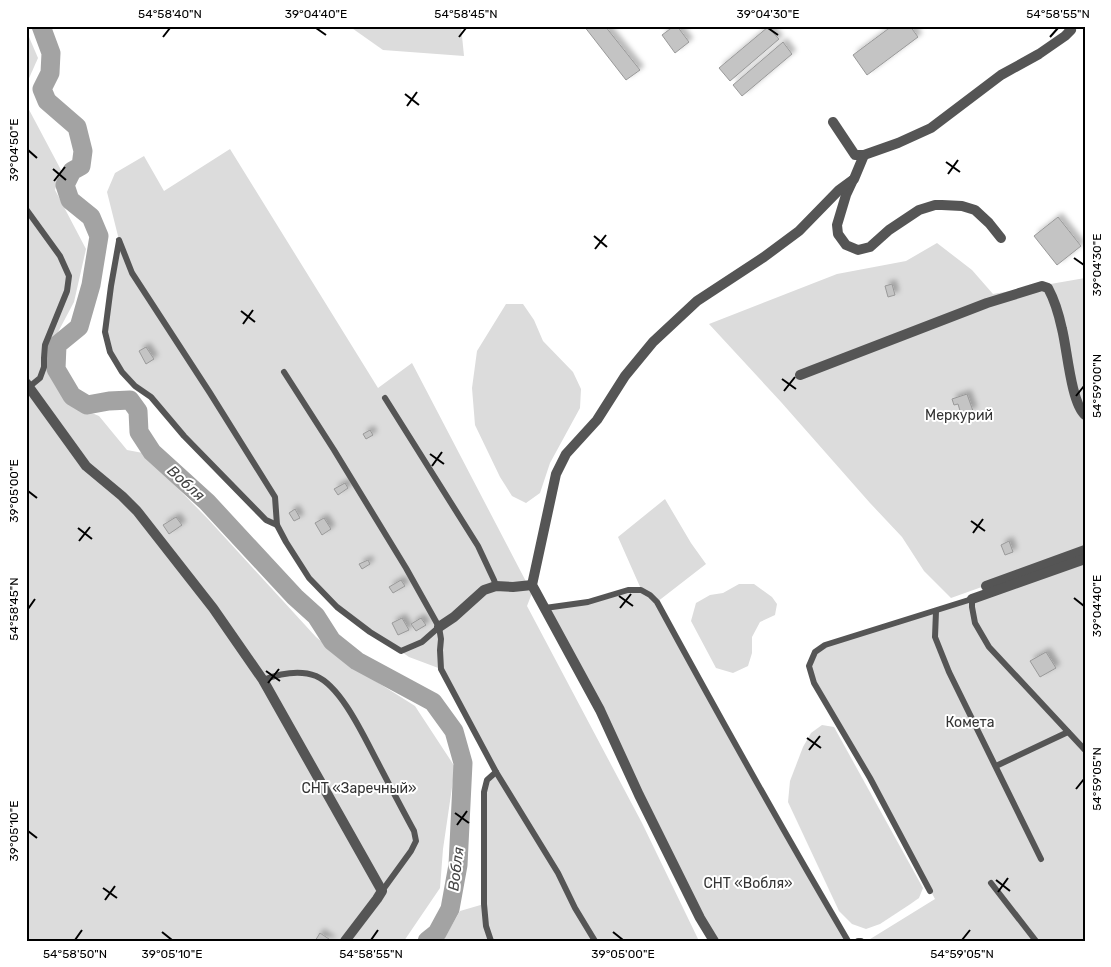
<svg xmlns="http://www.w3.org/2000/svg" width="1111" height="967" viewBox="0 0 1111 967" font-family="Rubik,sans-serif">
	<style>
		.green { fill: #dcdcdc }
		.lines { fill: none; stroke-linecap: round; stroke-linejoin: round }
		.river { stroke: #a3a3a3; stroke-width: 19 }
		.building { fill: #c4c4c4; stroke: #999; filter: url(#shadow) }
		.service { stroke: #555; stroke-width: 6 }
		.minor { stroke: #555; stroke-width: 10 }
		.ticks { fill: none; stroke: #000; stroke-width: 2 }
		.labels { text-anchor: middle; stroke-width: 4; stroke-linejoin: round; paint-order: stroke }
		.park-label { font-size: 14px; fill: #333; stroke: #fff }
		.water-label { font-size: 15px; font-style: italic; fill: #444; stroke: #fff }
		.neatline { fill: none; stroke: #000; stroke-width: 2 }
		.ticks-label { font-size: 12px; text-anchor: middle; fill: #000 }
	</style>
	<defs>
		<filter id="shadow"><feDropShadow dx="4" dy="-4" stdDeviation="2.5" flood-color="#0004"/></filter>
	</defs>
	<rect width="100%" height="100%" fill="#fff"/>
	<g class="green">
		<polygon points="349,26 461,26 464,56 383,50"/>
		<polygon points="26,30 38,58 26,85"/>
		<polygon points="26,104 61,170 55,190 86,249 74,302 49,349 52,372 75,406 99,416 127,450 143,453 208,519 316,637 350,665 415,706 455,767 443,849 440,888 404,941 26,941"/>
		<polygon points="230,149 378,388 412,363 532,593 527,606 642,823 699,941 443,941 460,911 484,904 487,780 496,772 441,669 409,657 337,607 309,578 277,525 266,520 151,397 135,386 110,352 105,332 119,240 107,192 115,173 144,156 164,191"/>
		<polygon points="937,243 972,270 993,294 1085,278 1085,550 951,598 924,571 902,537 870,503 781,402 709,324 837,274 906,261"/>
		<polygon points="506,304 523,304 534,320 543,341 573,372 581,389 580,408 550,463 540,493 526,503 512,496 500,477 475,425 472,388 477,351"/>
		<polygon points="665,499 691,543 706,564 657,602 848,941 714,941 545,608 641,589 618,537"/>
		<polygon points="1085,559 1085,941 867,941 935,899 870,778 814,683 809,666 815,652 825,645"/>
		<polygon points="739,584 754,584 772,597 777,604 775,615 760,622 752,637 752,653 748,666 733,673 716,668 691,621 696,603 710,595 723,593"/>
		<polygon points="822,725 834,727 923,888 919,898 909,905 880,924 866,929 852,924 839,911 788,802 790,781 803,747 811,733"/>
	</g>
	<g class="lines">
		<polyline class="river" points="41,26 51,53 50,73 42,89 47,101 77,127 83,151 81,166 72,171 65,185 70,200 91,217 99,236 91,285 79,327 57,345 56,369 72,396 87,405 109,401 130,400 138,411 139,432 152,452 207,502 295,597 316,616 332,641 357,661 433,702 454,731 463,763 458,865 450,909 437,933 427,941"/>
	</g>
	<g class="building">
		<polygon points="584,26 605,26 640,70 626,80"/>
		<polygon points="674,26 677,26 689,42 675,53 662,35"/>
		<polygon points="892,26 910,26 918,37 867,75 853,55"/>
		<polygon points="768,27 779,39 730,81 719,68"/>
		<polygon points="783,42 792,54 742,96 733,85"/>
		<polygon points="1058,217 1081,246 1057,265 1034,236"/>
		<polygon points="892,284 895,295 888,297 885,286"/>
		<polygon points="146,347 154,359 146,364 139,351"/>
		<polygon points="967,394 973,411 961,414 958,404 954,405 952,399"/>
		<polygon points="370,430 373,435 366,439 363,434"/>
		<polygon points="345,483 348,488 338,495 334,489"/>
		<polygon points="295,509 300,518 294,521 289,513"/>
		<polygon points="176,517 182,525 169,534 163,525"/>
		<polygon points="324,518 331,529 322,535 315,523"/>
		<polygon points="1009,541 1013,552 1005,555 1001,545"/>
		<polygon points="368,560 370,564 362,569 359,564"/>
		<polygon points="401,580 405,586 393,593 389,587"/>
		<polygon points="402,618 409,630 398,635 392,623"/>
		<polygon points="421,618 426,625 416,631 411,624"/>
		<polygon points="1046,652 1056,668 1040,677 1030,661"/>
		<polygon points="320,933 332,941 315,941"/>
	</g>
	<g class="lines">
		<g class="service">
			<polyline points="26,209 60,256 69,276 67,291 45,345 44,358 44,367 40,378 29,387"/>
			<polyline points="119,240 132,273 210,393 275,497 277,525 286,542 309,578 337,607 370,632 401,651 422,642 439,627"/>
			<polyline points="119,241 111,286 105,332 110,352 122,372 135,386 151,397 184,436 266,520 277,525"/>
			<polyline points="284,372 334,450 406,568 439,627 441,639 440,650 441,669 496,772 558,873 575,908 595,941"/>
			<polyline points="385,398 478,546 494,580 496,586"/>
			<path d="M545 608 588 602 628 590H641L650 595 657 602C719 716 782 829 848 941"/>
			<polyline points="936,611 935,637 949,672 1041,859"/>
			<path d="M263 680C279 674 300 670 316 676 342 687 365 739 378 763 390 786 402 809 414 831L416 841 411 851 382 891"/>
			<polyline points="996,766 1068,732"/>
			<polyline points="991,883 1036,941"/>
			<polyline points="930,891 870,778 814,683 809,666 815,652 825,645 972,599 972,607 975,623 989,647 1085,750"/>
			<polyline points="491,941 486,926 484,904 484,792 487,780 496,772"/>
			<polyline points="858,941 861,941"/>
		</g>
		<g class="minor">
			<polyline points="833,122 855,155 864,155 898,143 931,128 1001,75 1039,54 1065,36 1071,30 1068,26"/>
			<polyline points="853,180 846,195 837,225 838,234 846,245 858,250 870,247 889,230 919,210 935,205 942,205 962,206 975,210 989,223 1001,238"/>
			<path d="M800 375 987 303 1042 286 1048 288C1055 301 1059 315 1062 329 1067 348 1071 403 1085 415"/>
			<polyline points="26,383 86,466 122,496 137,511 213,608 263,680 382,891 377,899 345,941"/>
			<polyline points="986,586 1085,550"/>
			<polyline points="972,599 1085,559"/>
			<polyline points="439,627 454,617 484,590 496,586 513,587 532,585"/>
			<polyline points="714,941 700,918 639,795 600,710 532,585 556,474 566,454 597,420 625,376 653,342 697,301 764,257 799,231 839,190 854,179 864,155"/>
		</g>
	</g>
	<path class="ticks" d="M316 28 326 35M768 28 778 35M163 37 170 28M459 37 466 28M1050 37 1058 28M405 94 419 105M407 106 417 92M28 150 37 158M946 162 960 172M53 169 66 180M948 174 958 160M54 181 65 167M594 236 607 247M595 249 606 235M1074 258 1084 265M241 311 255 322M243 324 253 310M782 379 796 389M784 391 795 377M1076 396 1084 386M430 454 444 464M432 466 442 452M28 491 37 498M971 521 985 531M78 528 92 539M973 533 983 519M79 541 90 527M619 596 633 606M1074 598 1084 606M620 608 631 594M28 609 35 599M266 671 280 681M268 683 279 669M807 738 821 748M809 750 820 736M1076 789 1084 779M455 813 469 823M457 825 467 811M28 831 37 838M996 880 1010 891M103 888 117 898M998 892 1008 878M105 900 115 886M162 932 172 940M613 932 623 940M75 940 82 930M371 940 378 930M962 940 970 930"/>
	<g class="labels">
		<g class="park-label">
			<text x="959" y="420">Меркурий</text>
			<text x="970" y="727">Комета</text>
			<text x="359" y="793">СНТ «Заречный»</text>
			<text x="748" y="888">СНТ «Вобля»</text>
		</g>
		<g class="water-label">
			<text transform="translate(186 483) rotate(42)" y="5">Вобля</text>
			<text transform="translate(456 869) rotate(-83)" y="5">Вобля</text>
		</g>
	</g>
	<rect width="1111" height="967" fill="none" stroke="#ffffff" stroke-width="55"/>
	<rect x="28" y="28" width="1056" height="912" class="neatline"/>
	<g class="ticks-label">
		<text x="170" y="18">54°58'40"N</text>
		<text x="316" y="18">39°04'40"E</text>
		<text x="466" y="18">54°58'45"N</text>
		<text x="768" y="18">39°04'30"E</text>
		<text x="1058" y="18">54°58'55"N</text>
		<text transform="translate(14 150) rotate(-90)" y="4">39°04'50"E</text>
		<text transform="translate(1097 265) rotate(-90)" y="4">39°04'30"E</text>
		<text transform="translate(1097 386) rotate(-90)" y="4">54°59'00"N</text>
		<text transform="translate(14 491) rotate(-90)" y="4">39°05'00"E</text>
		<text transform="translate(1097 606) rotate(-90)" y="4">39°04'40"E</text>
		<text transform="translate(14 609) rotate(-90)" y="4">54°58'45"N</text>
		<text transform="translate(1097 779) rotate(-90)" y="4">54°59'05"N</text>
		<text transform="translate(14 831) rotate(-90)" y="4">39°05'10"E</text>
		<text x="75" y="958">54°58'50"N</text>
		<text x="172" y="958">39°05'10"E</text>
		<text x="371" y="958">54°58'55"N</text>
		<text x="623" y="958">39°05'00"E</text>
		<text x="962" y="958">54°59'05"N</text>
	</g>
</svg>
